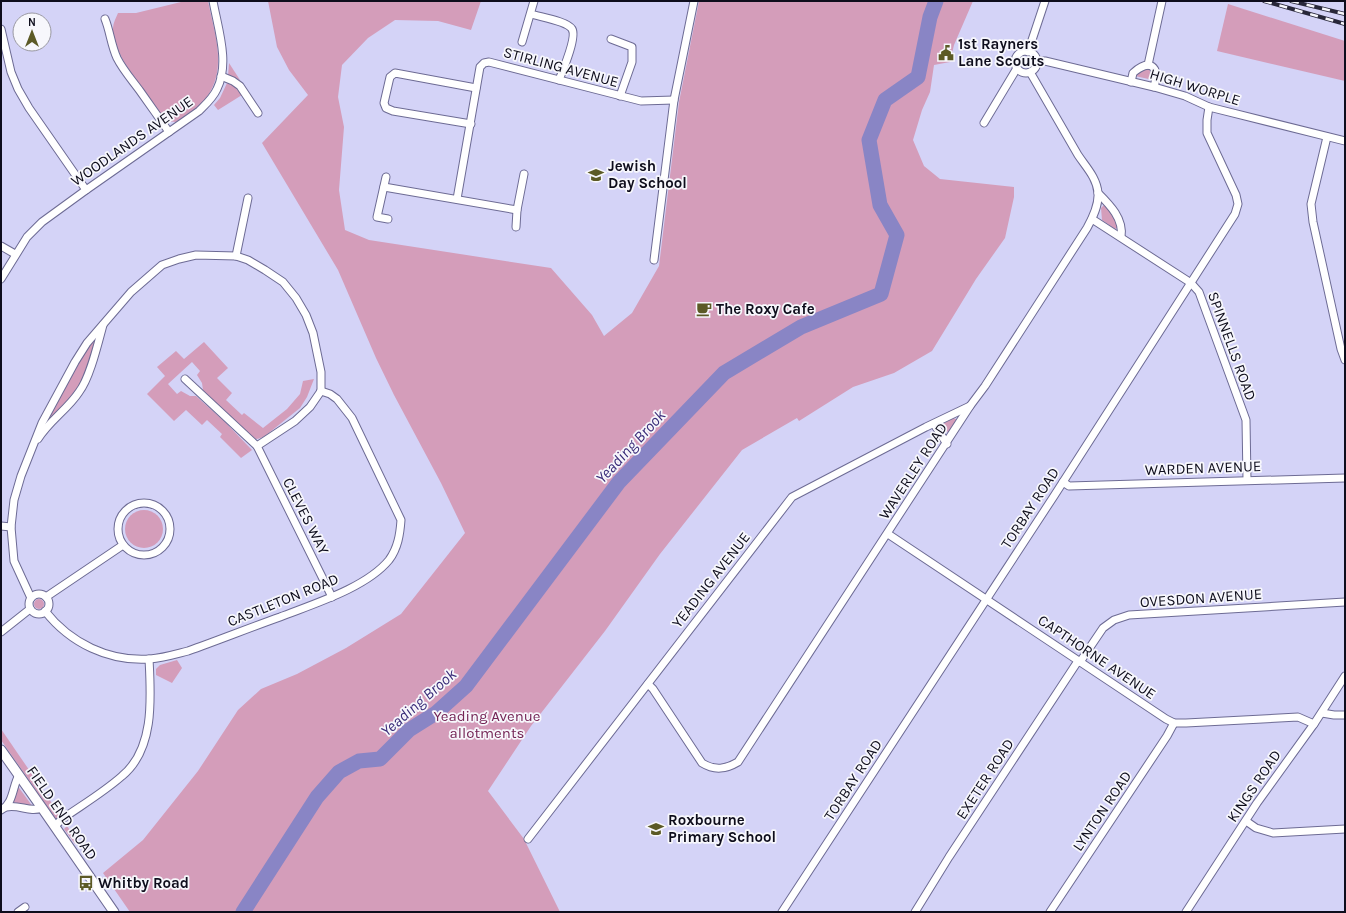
<svg xmlns="http://www.w3.org/2000/svg" width="1346" height="913" viewBox="0 0 1346 913" font-family="Karla,sans-serif">
	<style>
		.green { fill: #d49dba }
		.lines { fill: none; stroke-linecap: round; stroke-linejoin: round }
		.river { stroke: #8985c5; stroke-width: 15 }
		.minor-casing { stroke: #6d6b94; stroke-width: 9 }
		.tertiary-casing { stroke: #6d6b94; stroke-width: 11 }
		.minor { stroke: #fff; stroke-width: 7 }
		.tertiary { stroke: #fff; stroke-width: 9 }
		.rail-casing { stroke: #282739; stroke-width: 4 }
		.rail { stroke: #f7f7fc; stroke-width: 2.5; stroke-dasharray: 8; stroke-linecap: butt }
		.labels { text-anchor: middle; stroke-width: 3.5; stroke-linejoin: round; paint-order: stroke }
		.poi-label { font-size: 15px; font-weight: bold; fill: #0e0d1c; stroke: #f7f7fc; text-anchor: start }
		.street-label { font-size: 15px; fill: #0e0d1c; stroke: #f7f7fc }
		.park-label { font-size: 15px; fill: #742455; stroke: #f7f7fc }
		.water-label { font-size: 16px; font-style: italic; fill: #3a2c79; stroke: #f7f7fc }
	</style>
	<rect width="100%" height="100%" fill="#d4d3f7"/>
	<g class="green">
		<path d="M185 1H208C215 36 230 74 201 104 194 111 184 116 176 122L166 121 163 119C150 99 110 51 113 28 113 23 116 18 118 13H136Z"/>
		<polygon points="268,1 481,1 471,30 438,21 395,20 368,38 342,65 338,97 344,127 339,190 345,230 369,240 551,268 592,315 604,336 632,313 659,266 679,102 699,1 973,1 954,45 950,62 934,65 930,92 922,110 913,140 924,166 940,179 1014,187 1014,197 1005,238 976,279 932,351 894,373 853,387 799,421 797,418 742,450 660,554 605,631 531,726 488,791 524,839 560,912 130,912 103,873 143,840 198,771 238,710 261,689 297,674 346,648 401,614 465,533 441,483 394,395 376,358 338,270 262,143 308,95 289,70 277,47"/>
		<polygon points="1228,4 1345,41 1345,81 1217,51"/>
		<polygon points="229,63 240,80 228,76"/>
		<path d="M1145 68C1152 70 1153 74 1153 80L1135 76 1139 72Z"/>
		<polygon points="227,83 234,86 242,95 218,110 214,105 220,98"/>
		<polygon points="1105,204 1108,205 1119,225 1117,228 1115,229 1102,220 1101,208"/>
		<path d="M94 339 95 340C90 358 85 381 73 396 66 405 56 413 48 421L47 420 84 350Z"/>
		<path d="M204 342 228 368 217 378 232 393 226 400 242 415 244 413 263 428 287 409 300 394 303 381 314 379 307 397 300 408 265 436C262 437 259 439 256 439 248 437 211 398 203 390L202 383 197 375 200 371 192 362 168 384 177 394 181 391 190 396H196L225 422 252 450 241 458 220 437 222 434 207 420 202 425 186 410 174 421 147 394 165 376 157 367 176 351 184 359Z"/>
		<polygon points="953,418 956,419 956,420 949,432 944,431 942,428 943,424"/>
		<circle cx="144" cy="529" r="19"/>
		<circle cx="39" cy="604" r="5"/>
		<polygon points="177,660 182,668 172,683 156,675 156,669 160,665"/>
		<polygon points="1,729 60,815 56,819 1,740"/>
		<polygon points="17,785 33,807 13,802"/>
		<polygon points="67,826 78,842 75,844 64,829"/>
	</g>
	<g class="lines">
		<polyline class="river" points="243,912 317,797 339,772 359,761 380,759 409,730 436,713 466,686 619,482 724,373 801,327 881,294 897,235 880,205 869,140 885,100 918,77 930,17 936,1"/>
		<defs>
			<g id="minor">
				<path d="M531 14C540 17 567 21 572 29 577 37 563 70 559 80"/>
				<path d="M105 19C110 31 111 45 117 58 123 70 132 80 140 91 150 105 159 118 169 132"/>
				<polyline points="1,29 11,72 18,89 29,108 86,190"/>
				<polyline points="611,39 632,47 632,62 620,96"/>
				<polyline points="522,42 534,1"/>
				<circle cx="1026" cy="62" r="11"/>
				<polyline points="1028,52 1045,1"/>
				<polyline points="1037,61 1045,61 1154,87 1185,96 1209,107 1345,141"/>
				<polyline points="1148,65 1162,1"/>
				<polyline points="221,76 233,81 240,86 258,113"/>
				<path d="M1131 82 1133 73C1150 58 1160 66 1154 87"/>
				<polyline points="984,123 1017,68"/>
				<polyline points="471,124 393,111 386,108 384,103 390,77 395,73 476,88"/>
				<polyline points="1327,137 1311,204 1313,222 1341,349 1345,360"/>
				<polyline points="386,177 377,217 388,219"/>
				<polyline points="384,187 517,210 524,174"/>
				<path d="M1098 193C1110 205 1124 219 1121 237"/>
				<polyline points="457,199 480,67 484,63 489,62 641,101 674,100"/>
				<polyline points="1092,219 1191,283 1199,292 1246,420 1247,480"/>
				<polyline points="516,227 517,210"/>
				<polyline points="1,246 15,254"/>
				<polyline points="236,256 248,198"/>
				<polyline points="654,260 674,100 694,1"/>
				<path d="M1 279 27 237 42 222 86 190 199 111C206 104 213 98 217 89 230 63 218 29 213 1"/>
				<polyline points="185,379 257,446 295,421 310,407 321,391"/>
				<polyline points="934,424 947,444"/>
				<path d="M38 439C49 421 68 409 79 392 90 378 98 343 103 325"/>
				<polyline points="257,446 332,597"/>
				<polyline points="1063,482 1069,486 1345,478"/>
				<circle cx="144" cy="529" r="26"/>
				<polyline points="1,526 11,527"/>
				<polyline points="888,534 1166,719 1174,723 1186,723 1298,717 1314,724"/>
				<circle cx="39" cy="604" r="10"/>
				<polyline points="46,597 123,545"/>
				<polyline points="31,598 14,561 11,527 14,500 21,476 42,423 75,362 87,343 131,292 162,265 179,259 196,255 236,256 248,260 265,270 283,282 296,298 306,315 313,333 321,372 321,391"/>
				<path d="M45 611C70 643 109 662 150 659 163 658 176 654 188 651 219 640 249 628 280 617 313 604 366 588 389 560 398 548 400 534 401 520L352 418 337 399 330 394 321 391"/>
				<polyline points="1,632 30,609"/>
				<polyline points="1080,662 1103,628 1114,620 1129,615 1345,602"/>
				<path d="M648 684 653 689 702 763C715 771 726 769 738 762L970 406 985 386 1087 228C1093 217 1099 205 1098 193 1097 178 1086 167 1078 155 1062 127 1046 100 1030 72"/>
				<polyline points="1322,713 1334,715 1345,715"/>
				<path d="M6 807C20 804 29 813 42 808"/>
				<path d="M1 810C14 803 12 787 19 775"/>
				<polyline points="1246,821 1256,828 1273,833 1345,829"/>
				<path d="M55 826 62 819C82 805 104 792 122 776 155 749 151 697 149 659"/>
				<polyline points="528,839 792,497 926,427 970,406"/>
				<polyline points="18,912 25,907"/>
				<polyline points="782,912 1054,496 1235,214 1238,204 1236,195 1207,133 1207,120 1209,107"/>
				<polyline points="915,912 949,857 1078,661"/>
				<polyline points="1050,912 1167,736 1174,723"/>
				<polyline points="1186,912 1257,803 1314,724 1345,676"/>
			</g>
			<polyline id="tertiary" points="1,750 42,808 114,912"/>
		</defs>
		<use href="#minor" class="minor-casing"/>
		<use href="#tertiary" class="tertiary-casing"/>
		<use href="#minor" class="minor"/>
		<use href="#tertiary" class="tertiary"/>
		<defs>
			<g id="rail">
				<polyline points="1264,1 1345,24"/>
				<polyline points="1291,1 1345,14"/>
			</g>
		</defs>
		<use href="#rail" class="rail-casing"/>
		<use href="#rail" class="rail"/>
	</g>
	<defs>
		<symbol id="civic-bare" viewBox="-9 -9 18 18"><path d="M-.6-6.5H3V-4.5H.6V-3L4-1V1h2V6H-6V1h2V-1L-.6-3ZM-1.2 2.5V6h2.4V2.5Z" fill="#5c5a26" stroke="#f7f7fc" stroke-width="2.5" paint-order="stroke"/></symbol>
		<symbol id="school-bare" viewBox="-9 -9 18 18"><path d="M0-5L7-2L0 1L-7-2ZM-4 1L0 2.5L4 1V4Q0 6-4 4Z" fill="#5c5a26" stroke="#f7f7fc" stroke-width="2.5" paint-order="stroke"/></symbol>
		<symbol id="cafe-bare" viewBox="-9 -9 18 18"><path d="M-5.5-4.5H6V0H3Q3 3.5 0 3.5H-2.5Q-5.5 3.5-5.5 0ZM3-3.2v2h1.7v-2ZM-6 4.5H4V6H-6Z" fill="#5c5a26" stroke="#f7f7fc" stroke-width="2.5" paint-order="stroke"/></symbol>
		<symbol id="bus-bare" viewBox="-9 -9 18 18"><path d="M-5-6H5V4H4V6H2V4H-2V6H-4V4H-5ZM-3.5-4V0h7V-4ZM-3.5 1.2v1.5H-2V1.2ZM2 1.2v1.5H3.5V1.2Z" fill="#5c5a26" stroke="#f7f7fc" stroke-width="2.5" paint-order="stroke"/></symbol>
	</defs>
	<g fill-rule="evenodd">
		<use href="#civic-bare" x="935" y="42" width="22" height="22"/>
		<use href="#school-bare" x="585" y="164" width="22" height="22"/>
		<use href="#cafe-bare" x="693" y="298" width="22" height="22"/>
		<use href="#school-bare" x="645" y="818" width="22" height="22"/>
		<use href="#bus-bare" x="75" y="872" width="22" height="22"/>
	</g>
	<g class="labels">
		<g class="poi-label">
			<text x="958" y="49">1st Rayners<tspan x="958" dy="17">Lane Scouts</tspan></text>
			<text x="608" y="171">Jewish<tspan x="608" dy="17">Day School</tspan></text>
			<text x="716" y="314">The Roxy Cafe</text>
			<text x="668" y="825">Roxbourne<tspan x="668" dy="17">Primary School</tspan></text>
			<text x="98" y="888">Whitby Road</text>
		</g>
		<g class="street-label">
			<text transform="translate(561 67) rotate(15)" y="5">STIRLING AVENUE</text>
			<text transform="translate(1195 87) rotate(17)" y="5">HIGH WORPLE</text>
			<text transform="translate(132 141) rotate(-35)" y="5">WOODLANDS AVENUE</text>
			<text transform="translate(1232 346) rotate(70)" y="5">SPINNELLS ROAD</text>
			<text transform="translate(1203 468) rotate(-2)" y="5">WARDEN AVENUE</text>
			<text transform="translate(913 471) rotate(-57)" y="5">WAVERLEY ROAD</text>
			<text transform="translate(1030 508) rotate(-57)" y="5">TORBAY ROAD</text>
			<text transform="translate(306 516) rotate(63)" y="5">CLEVES WAY</text>
			<text transform="translate(711 580) rotate(-52)" y="5">YEADING AVENUE</text>
			<text transform="translate(1201 598) rotate(-4)" y="5">OVESDON AVENUE</text>
			<text transform="translate(283 600) rotate(-22)" y="5">CASTLETON ROAD</text>
			<text transform="translate(1097 657) rotate(34)" y="5">CAPTHORNE AVENUE</text>
			<text transform="translate(985 779) rotate(-57)" y="5">EXETER ROAD</text>
			<text transform="translate(853 780) rotate(-57)" y="5">TORBAY ROAD</text>
			<text transform="translate(1254 786) rotate(-56)" y="5">KINGS ROAD</text>
			<text transform="translate(1102 811) rotate(-56)" y="5">LYNTON ROAD</text>
			<text transform="translate(62 813) rotate(55)" y="5">FIELD END ROAD</text>
		</g>
		<g class="park-label">
			<text x="487" y="721">Yeading Avenue<tspan x="487" dy="17">allotments</tspan></text>
		</g>
		<g class="water-label">
			<text transform="translate(630 446) rotate(-47)" y="6">Yeading Brook</text>
			<text transform="translate(418 702) rotate(-41)" y="6">Yeading Brook</text>
		</g>
	</g>
	<rect width="1346" height="913" fill="none" stroke="#0e0d1c" stroke-width="4"/>
	<g transform="translate(32 32)"><circle r="19" fill="#f7f7fc" stroke="#9a99a2"/>
	<path d="M0-3L7 15L0 10L-7 15Z" fill="#5c5a26"/>
	<text y="-6" font-size="11" font-weight="bold" text-anchor="middle" fill="#0e0d1c">N</text>
	</g>
</svg>
